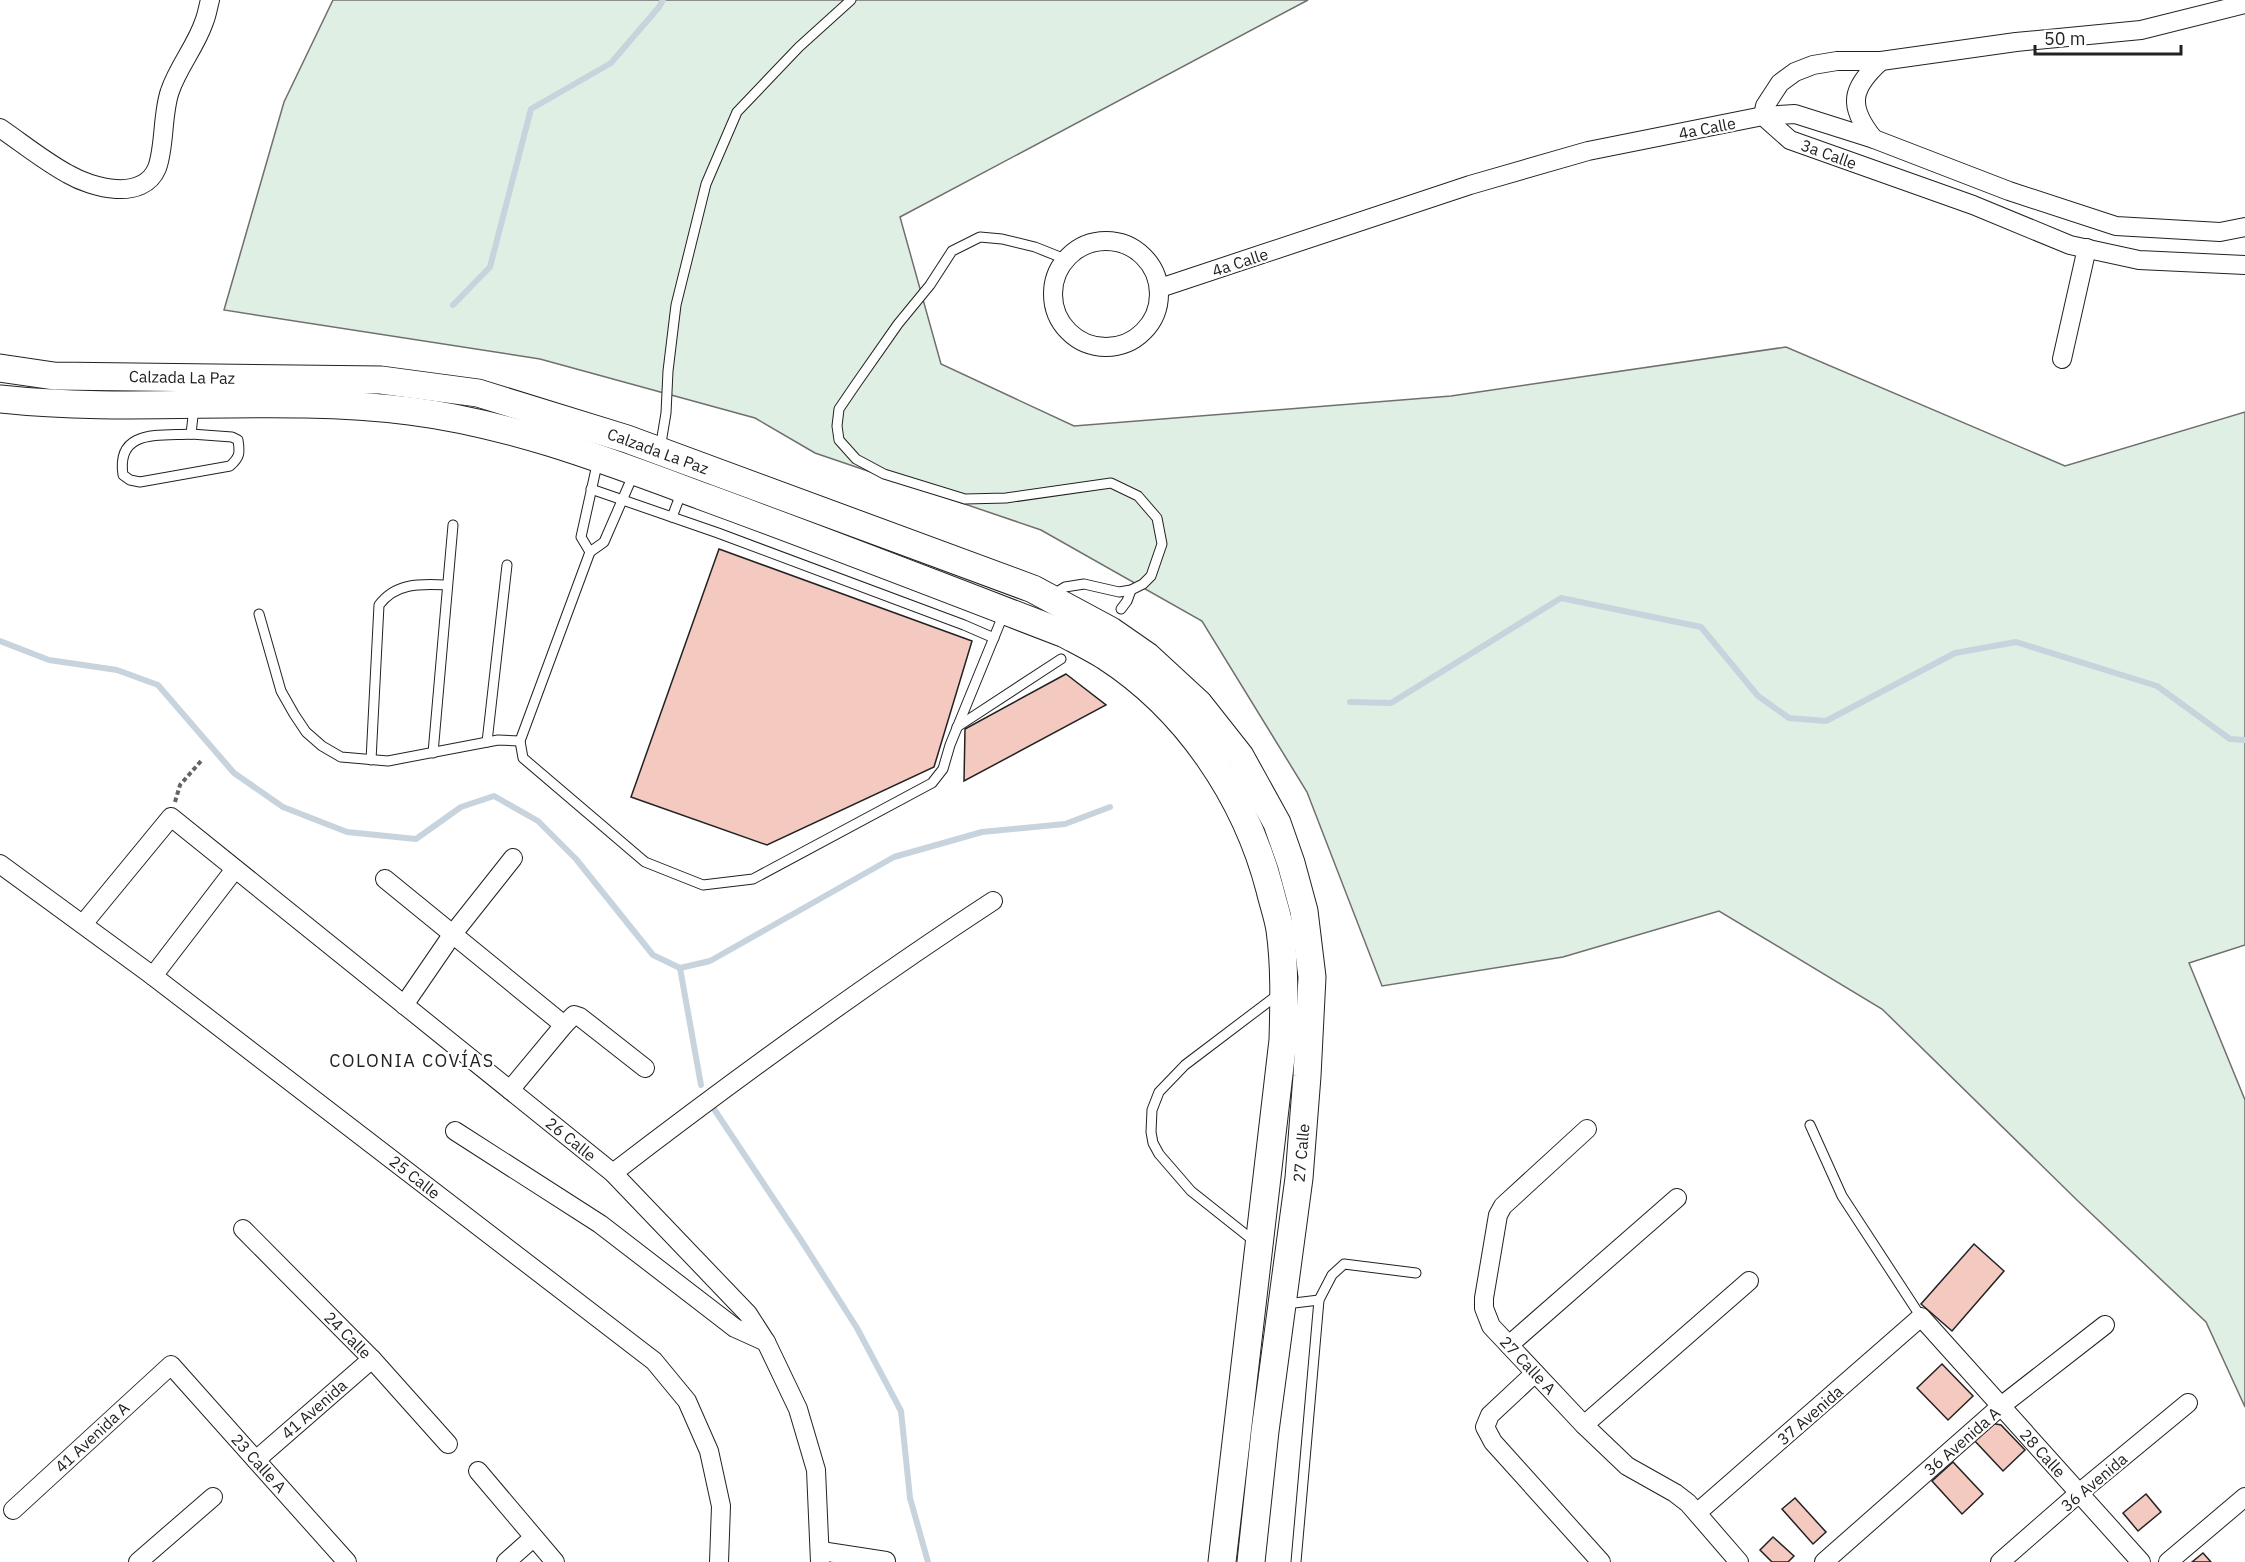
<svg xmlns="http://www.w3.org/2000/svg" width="2245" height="1562" viewBox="0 0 2245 1562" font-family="'IBM Plex Sans',sans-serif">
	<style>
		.green { fill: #e0efe3; stroke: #6f6f6f; stroke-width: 1.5 }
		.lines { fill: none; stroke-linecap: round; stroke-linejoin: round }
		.stream { stroke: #c7d3dd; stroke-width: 6 }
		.building { fill: #f3c9c0; stroke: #222; stroke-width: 1.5 }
		.lane-casing { stroke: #222; stroke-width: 11 }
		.street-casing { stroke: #222; stroke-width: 20 }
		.primary-casing { stroke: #222; stroke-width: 29 }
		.path { stroke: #646464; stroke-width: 4; stroke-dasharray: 4.5 3; stroke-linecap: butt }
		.lane { stroke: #fff; stroke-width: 9 }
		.street { stroke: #fff; stroke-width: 18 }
		.primary { stroke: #fff; stroke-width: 27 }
		.labels { text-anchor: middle; stroke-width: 4.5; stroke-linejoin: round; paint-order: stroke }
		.street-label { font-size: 16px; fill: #222; stroke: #fff }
		.neighbourhood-label { font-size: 18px; letter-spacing: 1.5px; fill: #222; stroke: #fff }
	</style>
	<rect width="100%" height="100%" fill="#fff"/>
	<polygon class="green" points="333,0 1308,0 900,217 941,364 1074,426 1451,396 1786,347 2065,466 2245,412 2245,945 2189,963 2245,1100 2245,1407 2206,1322 2079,1202 1882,1009 1719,911 1563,957 1382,986 1307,792 1202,621 1041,530 815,453 755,418 540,359 224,310 284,102"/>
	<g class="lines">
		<g class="stream">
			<polyline points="453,305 490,267 531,109 611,63 659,7 663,0"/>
			<polyline points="0,641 49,660 117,670 158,685 234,773 283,807 347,832 416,839 461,807 494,796 538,821 576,859 653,955 680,968 710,961 894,857 982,832 1065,824 1110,807"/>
			<polyline points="1350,702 1391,703 1561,598 1701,627 1758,696 1789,718 1826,721 1955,653 2016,642 2157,686 2230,739 2245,740"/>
			<polyline points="680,968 701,1085"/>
			<polyline points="714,1109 801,1240 857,1328 901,1411 910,1498 928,1562"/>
		</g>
	</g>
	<g class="building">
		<polygon points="719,549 972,641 934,767 767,845 631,797"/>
		<polygon points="1066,674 1106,705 964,781 965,729"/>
		<polygon points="1974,1244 2004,1271 1952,1331 1921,1304"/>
		<polygon points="1942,1364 1973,1396 1948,1420 1917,1388"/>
		<polygon points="1991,1423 2001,1425 2025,1450 2003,1471 1973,1439"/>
		<polygon points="1953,1462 1983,1494 1962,1514 1932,1481"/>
		<polygon points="2146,1494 2161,1512 2138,1531 2123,1513"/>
		<polygon points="1795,1498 1826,1532 1813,1544 1782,1509"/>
		<polygon points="1773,1537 1794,1556 1788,1562 1772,1562 1760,1550"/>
		<polygon points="2203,1553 2211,1562 2192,1562"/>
	</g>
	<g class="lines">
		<defs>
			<g id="lane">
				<path d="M191 434 232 437 238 440C240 453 240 457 230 466L140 482 130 480 123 475C116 429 159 436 191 434Z"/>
				<polyline points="191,434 194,407"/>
				<polyline points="660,449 666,413 668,371 676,305 706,184 737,112 799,47 851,0"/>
				<polyline points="634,473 604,542 590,552 520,741 523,758 645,862 703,885 753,879 932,783 943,769 950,745 1004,613"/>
				<polyline points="591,489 718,533 964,625 994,638"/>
				<polyline points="672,517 682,491"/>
				<polyline points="590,552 581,537 598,460"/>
				<polyline points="1052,595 1065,587 1084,584 1119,592 1131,590 1143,584 1151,576 1162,544 1157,518 1138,496 1111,483 1006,498 965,499 884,474 856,459 839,440 837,426 839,409 856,384 898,324 930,285 952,251 980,237 1002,239 1035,247 1065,259"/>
				<polyline points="1121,609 1127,601 1131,590"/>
				<polyline points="259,614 281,691 294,714 306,732 322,746 341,757 388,761 498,740 520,741"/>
				<polyline points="957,727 1061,659"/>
				<polyline points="487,742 507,565"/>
				<polyline points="433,753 453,525"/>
				<path d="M371 760 379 605C396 582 421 584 447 585"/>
				<polyline points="1810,1125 1842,1196 1921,1317"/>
				<polyline points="1254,1241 1191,1191 1159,1154 1153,1143 1151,1132 1152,1110 1159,1092 1185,1065 1280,993"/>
				<polyline points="1286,1304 1319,1300"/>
				<polyline points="1296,1562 1319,1300 1332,1275 1344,1264 1416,1273"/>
			</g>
			<g id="street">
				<polyline points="1763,116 1765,106 1780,83 1795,72 1813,65 1837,61 1881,61 2016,42 2141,30 2245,4"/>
				<polyline points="1763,116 1790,140 1973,205 2070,245 2139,260 2245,265"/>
				<path d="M0 128C22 143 44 161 68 174 92 188 143 202 157 168 165 147 162 113 170 91 178 67 196 46 204 22 207 15 208 7 210 0"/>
				<path d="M1874 139C1847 106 1851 88 1881 61"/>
				<circle cx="1106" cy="294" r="53"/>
				<polyline points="1160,288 1470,185 1588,151 1763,116 1795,114 1874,139 2009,191 2116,226 2220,232 2245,227"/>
				<polyline points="2062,359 2087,248"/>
				<polyline points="0,864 153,976 654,1361 687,1401 709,1451 721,1506 719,1562"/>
				<polyline points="385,879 564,1025"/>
				<polyline points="83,924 171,817 613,1173 748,1314 766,1342 798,1409 816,1470 820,1562"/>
				<polyline points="153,976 235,869"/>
				<polyline points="404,1005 452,935 513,858"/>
				<polyline points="510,1090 564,1025 574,1015 580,1017 645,1068"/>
				<polyline points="1587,1129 1503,1206 1498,1215 1484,1298 1484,1308 1491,1326 1584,1425 1627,1466 1675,1493 1688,1503 1739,1562"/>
				<polyline points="455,1131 600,1224 735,1328 766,1342"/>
				<path d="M613 1173C737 1078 863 986 993 901"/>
				<polyline points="243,1229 372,1359 448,1444"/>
				<polyline points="1509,1345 1677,1198"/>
				<polyline points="1535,1373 1490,1415 1485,1427 1493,1442 1601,1562"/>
				<polyline points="1584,1425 1749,1281"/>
				<polyline points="256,1460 372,1359"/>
				<polyline points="478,1471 555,1562"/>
				<polyline points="13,1510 171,1365 347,1562"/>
				<polyline points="1698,1512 1921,1317 2141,1562"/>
				<polyline points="821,1551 886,1561"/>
				<polyline points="138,1562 213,1497"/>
				<polyline points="506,1562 533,1538"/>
				<polyline points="1824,1562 2001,1406 2105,1325"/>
				<polyline points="2000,1562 2079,1493 2188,1403"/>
				<polyline points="2168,1562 2245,1497"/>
			</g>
			<g id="primary">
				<polyline points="0,368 54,376 381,380 478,393 627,439 1033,589 1111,631 1147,656 1199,704 1240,756 1277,823 1291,863 1304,911 1312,977 1307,1076 1299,1178 1265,1431 1251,1562"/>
				<path d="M0 399C136 414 274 394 410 411 513 424 610 462 707 498 827 542 946 588 1065 634 1078 641 1092 648 1105 656 1187 709 1246 797 1270 890 1273 903 1278 917 1280 930 1285 966 1284 1003 1283 1040L1222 1562"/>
			</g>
		</defs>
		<use href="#lane" class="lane-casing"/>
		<use href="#street" class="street-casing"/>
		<use href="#primary" class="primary-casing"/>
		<polyline class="path" points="175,802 180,785 201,761"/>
		<use href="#lane" class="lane"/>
		<use href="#street" class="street"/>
		<use href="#primary" class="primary"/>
	</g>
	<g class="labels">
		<g class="street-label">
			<text transform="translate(1707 128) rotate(-11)" y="6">4a Calle</text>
			<text transform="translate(1829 154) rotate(20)" y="6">3a Calle</text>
			<text transform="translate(1240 262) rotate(-18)" y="6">4a Calle</text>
			<text transform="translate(182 377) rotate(1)" y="6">Calzada La Paz</text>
			<text transform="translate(658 451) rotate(20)" y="6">Calzada La Paz</text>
			<text transform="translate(571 1139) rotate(39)" y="6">26 Calle</text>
			<text transform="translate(1301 1153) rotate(-85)" y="6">27 Calle</text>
			<text transform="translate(415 1177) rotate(38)" y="6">25 Calle</text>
			<text transform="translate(348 1335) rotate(45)" y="6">24 Calle</text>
			<text transform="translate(1528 1365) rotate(47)" y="6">27 Calle A</text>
			<text transform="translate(314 1409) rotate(-41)" y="6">41 Avenida</text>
			<text transform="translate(1810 1415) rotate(-41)" y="6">37 Avenida</text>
			<text transform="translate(92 1437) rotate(-43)" y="6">41 Avenida A</text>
			<text transform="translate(1962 1441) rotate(-41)" y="6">36 Avenida A</text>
			<text transform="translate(2043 1453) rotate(48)" y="6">28 Calle</text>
			<text transform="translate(259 1463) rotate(48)" y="6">23 Calle A</text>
			<text transform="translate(2094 1482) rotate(-40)" y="6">36 Avenida</text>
		</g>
		<g class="neighbourhood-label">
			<text x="412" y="1067">COLONIA COVÍAS</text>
		</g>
	</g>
	<path d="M2035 45v9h146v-9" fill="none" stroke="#222222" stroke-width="3"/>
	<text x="2044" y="45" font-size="18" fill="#222222" stroke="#ffffff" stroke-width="4.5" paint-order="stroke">50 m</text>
</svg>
